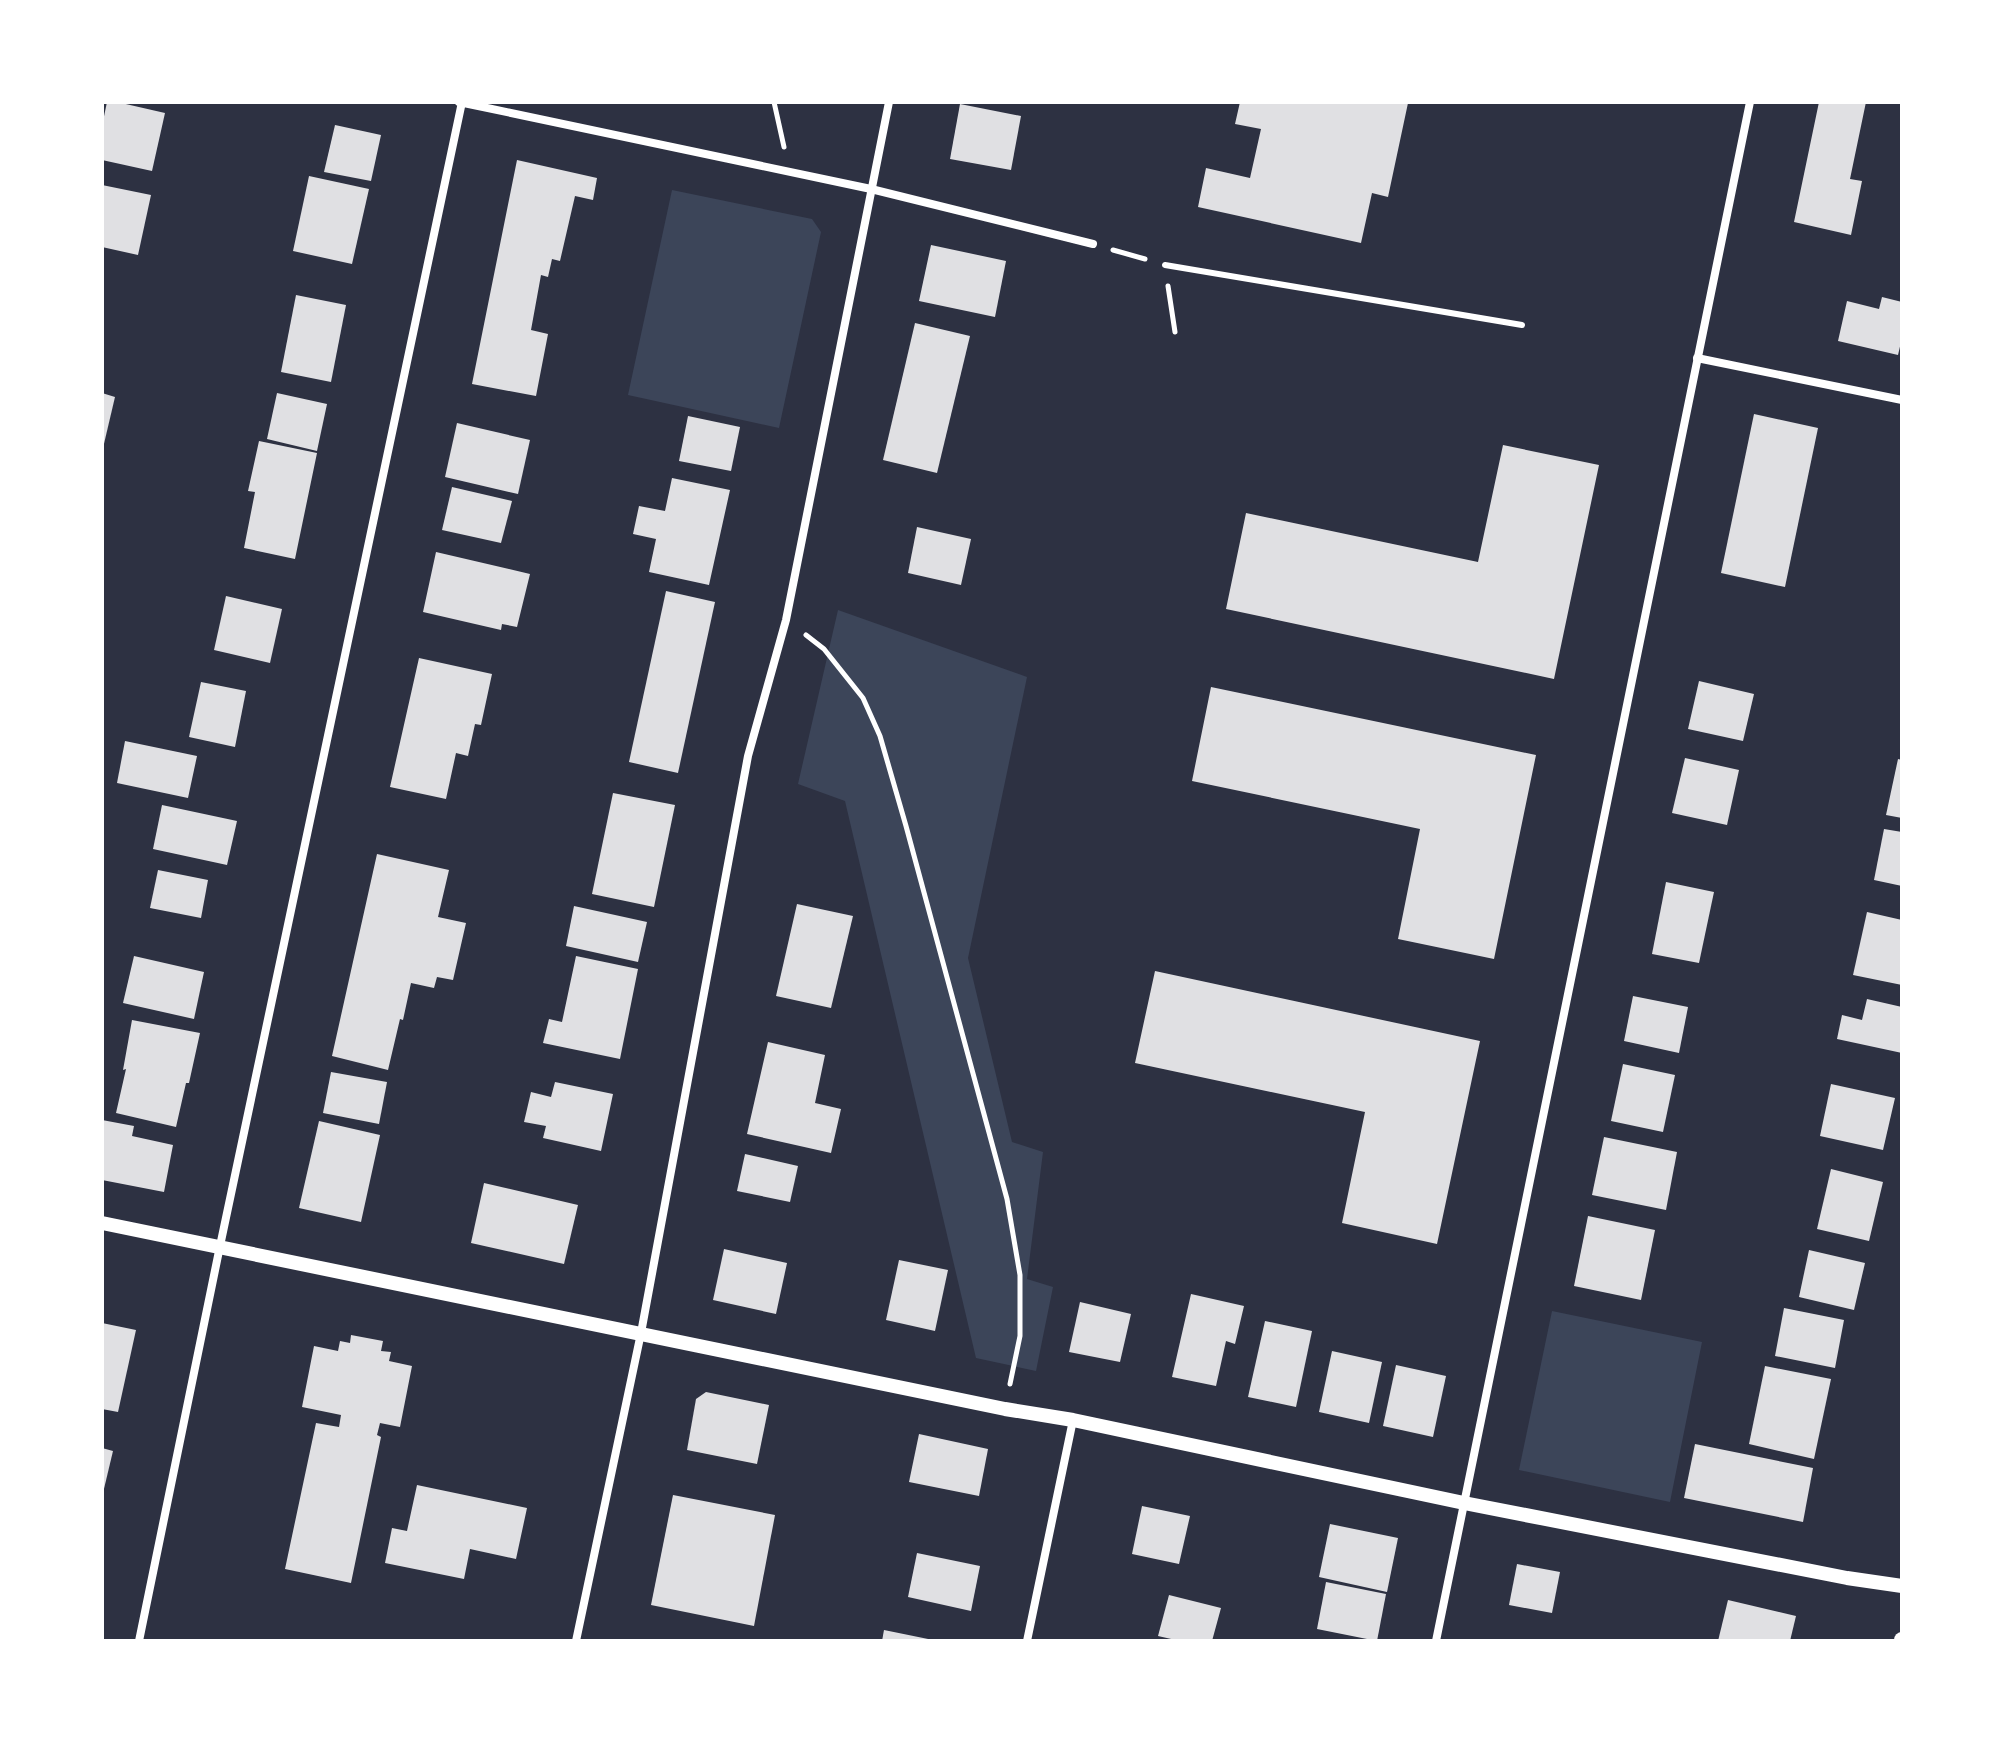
<svg xmlns="http://www.w3.org/2000/svg" width="2004" height="1743" viewBox="0 0 2004 1743" font-family="'Titillium Web',sans-serif">
	<style>
		.green { fill: #3c4559 }
		.building { fill: #e0e0e3 }
		.lines { fill: none; stroke-linecap: round; stroke-linejoin: round }
		.path { stroke: #fff; stroke-width: 5 }
		.service { stroke: #fff; stroke-width: 6 }
		.minor { stroke: #fff; stroke-width: 8 }
		.tertiary { stroke: #fff; stroke-width: 14 }
		.secondary { stroke: #fff; stroke-width: 16 }
	</style>
	<rect width="100%" height="100%" fill="#2d3142"/>
	<g class="green">
		<polygon points="672,190 812,219 821,232 779,428 628,395"/>
		<polygon points="838,610 1027,677 968,958 1012,1142 1043,1152 1027,1279 1053,1287 1036,1371 976,1358 845,801 798,784"/>
		<polygon points="1552,1311 1702,1342 1670,1502 1519,1470"/>
	</g>
	<g class="building">
		<polygon points="107,102 117,102 165,113 152,171 102,160 102,126"/>
		<polygon points="1240,102 1408,103 1388,197 1372,193 1361,243 1198,207 1206,168 1250,178 1261,129 1235,124"/>
		<polygon points="1819,102 1866,102 1850,179 1862,181 1851,235 1794,222"/>
		<polygon points="960,104 1021,116 1011,170 950,159"/>
		<polygon points="335,125 381,135 371,181 324,172"/>
		<polygon points="517,160 597,178 593,200 575,196 560,261 552,259 548,277 541,275 531,330 548,334 536,396 472,384"/>
		<polygon points="309,176 369,189 352,264 293,251"/>
		<polygon points="102,185 151,195 138,255 102,247"/>
		<polygon points="931,245 1006,261 995,317 919,301"/>
		<polygon points="296,295 346,305 331,382 281,372"/>
		<polygon points="1882,297 1902,302 1902,338 1898,355 1838,341 1847,301 1879,309"/>
		<polygon points="915,323 970,336 937,473 883,460"/>
		<polygon points="102,393 115,397 103,448 102,448"/>
		<polygon points="277,393 327,404 317,451 267,439"/>
		<polygon points="1754,414 1818,428 1785,587 1721,573"/>
		<polygon points="688,416 740,427 731,471 679,461"/>
		<polygon points="457,423 530,440 518,494 445,477"/>
		<polygon points="259,441 317,453 295,559 244,548 255,492 248,491"/>
		<polygon points="1503,445 1599,465 1554,679 1226,609 1246,513 1478,562"/>
		<polygon points="672,478 730,490 709,585 649,572 656,539 633,534 639,506 665,511"/>
		<polygon points="452,487 512,501 501,543 442,530"/>
		<polygon points="917,527 971,539 961,585 908,573"/>
		<polygon points="436,552 530,574 517,627 502,624 501,630 423,612"/>
		<polygon points="666,591 715,602 678,773 629,762"/>
		<polygon points="226,596 282,609 270,663 214,650"/>
		<polygon points="419,658 492,674 481,725 475,724 468,756 456,753 446,799 390,787"/>
		<polygon points="1699,681 1754,694 1743,741 1688,729"/>
		<polygon points="201,682 246,691 235,747 189,737"/>
		<polygon points="1211,687 1536,755 1494,959 1398,939 1420,829 1192,781"/>
		<polygon points="125,741 197,756 188,798 117,783"/>
		<polygon points="1685,758 1739,770 1727,825 1672,813"/>
		<polygon points="1898,759 1902,760 1902,818 1886,815"/>
		<polygon points="613,793 675,805 654,907 592,894"/>
		<polygon points="162,805 237,821 227,865 153,849"/>
		<polygon points="1884,829 1902,832 1902,886 1874,880"/>
		<polygon points="377,854 449,870 438,917 466,923 453,980 437,977 434,988 411,983 403,1020 400,1019 388,1070 332,1056"/>
		<polygon points="158,870 208,880 201,918 150,908"/>
		<polygon points="1666,882 1714,892 1699,963 1652,954"/>
		<polygon points="797,904 853,916 831,1008 776,996"/>
		<polygon points="574,906 647,922 638,962 566,946"/>
		<polygon points="1867,912 1902,920 1902,985 1853,975"/>
		<polygon points="134,956 204,972 194,1019 123,1003"/>
		<polygon points="576,956 638,969 620,1059 543,1043 549,1019 562,1022"/>
		<polygon points="1155,971 1480,1041 1437,1244 1342,1223 1365,1112 1135,1063"/>
		<polygon points="1633,996 1688,1007 1679,1053 1624,1041"/>
		<polygon points="1867,999 1902,1007 1902,1053 1837,1039 1842,1015 1862,1020"/>
		<polygon points="132,1020 200,1033 189,1083 186,1083 176,1127 116,1113 126,1069 123,1070"/>
		<polygon points="768,1042 825,1055 815,1103 841,1109 831,1153 747,1134"/>
		<polygon points="1623,1064 1675,1075 1663,1132 1611,1121"/>
		<polygon points="331,1072 387,1082 379,1124 323,1113"/>
		<polygon points="555,1082 613,1094 601,1151 543,1138 546,1126 524,1122 531,1092 551,1097"/>
		<polygon points="1831,1084 1895,1098 1883,1150 1820,1136"/>
		<polygon points="102,1120 134,1126 132,1136 173,1145 164,1192 102,1180"/>
		<polygon points="319,1121 380,1135 361,1222 299,1208"/>
		<polygon points="1604,1137 1677,1152 1666,1210 1592,1195"/>
		<polygon points="745,1154 798,1166 790,1202 737,1191"/>
		<polygon points="1831,1169 1883,1182 1869,1241 1817,1229"/>
		<polygon points="484,1183 578,1205 564,1264 471,1243"/>
		<polygon points="1588,1216 1655,1230 1641,1300 1574,1286"/>
		<polygon points="724,1249 787,1263 776,1314 713,1300"/>
		<polygon points="1809,1250 1865,1263 1854,1310 1799,1297"/>
		<polygon points="899,1260 948,1270 935,1331 886,1320"/>
		<polygon points="1191,1294 1244,1306 1235,1344 1226,1341 1216,1386 1172,1377"/>
		<polygon points="1080,1302 1131,1314 1120,1362 1069,1352"/>
		<polygon points="1784,1308 1844,1320 1835,1368 1775,1356"/>
		<polygon points="1265,1321 1312,1331 1296,1407 1248,1397"/>
		<polygon points="102,1323 136,1330 118,1412 102,1409"/>
		<polygon points="351,1335 383,1341 381,1351 391,1352 389,1361 412,1366 400,1427 380,1423 377,1435 381,1437 351,1583 285,1569 316,1423 339,1427 341,1415 302,1407 314,1346 338,1351 340,1341 350,1343"/>
		<polygon points="1332,1351 1382,1362 1369,1423 1319,1412"/>
		<polygon points="1396,1365 1446,1376 1433,1437 1383,1426"/>
		<polygon points="1765,1366 1831,1379 1814,1459 1749,1444"/>
		<polygon points="706,1392 769,1405 757,1464 687,1450 696,1399"/>
		<polygon points="919,1434 988,1449 979,1496 909,1482"/>
		<polygon points="1695,1444 1813,1468 1803,1522 1684,1498"/>
		<polygon points="102,1448 113,1451 103,1493 102,1493"/>
		<polygon points="417,1485 527,1508 516,1559 470,1549 464,1579 385,1563 392,1528 407,1531"/>
		<polygon points="673,1495 775,1515 754,1626 651,1605"/>
		<polygon points="1142,1506 1190,1516 1179,1564 1132,1554"/>
		<polygon points="1330,1524 1398,1538 1387,1592 1319,1577"/>
		<polygon points="917,1553 980,1566 971,1611 908,1597"/>
		<polygon points="1517,1564 1560,1572 1552,1613 1509,1605"/>
		<polygon points="1326,1582 1386,1594 1377,1641 1317,1629"/>
		<polygon points="1169,1595 1221,1608 1212,1641 1180,1641 1158,1636"/>
		<polygon points="1728,1600 1796,1616 1790,1641 1718,1641"/>
		<polygon points="884,1630 933,1640 932,1641 882,1641"/>
	</g>
	<g class="lines">
		<g class="path">
			<polyline points="774,102 784,147"/>
			<polyline points="1113,250 1145,259"/>
			<polyline points="1168,286 1175,332"/>
			<polyline points="806,635 824,649 863,698 880,736 906,826 1007,1199 1020,1275 1020,1336 1010,1384"/>
		</g>
		<polyline class="service" points="1165,265 1522,325"/>
		<g class="minor">
			<polyline points="459,102 871,189 1093,244"/>
			<polyline points="1697,358 1902,400"/>
			<polyline points="139,1641 220,1246 462,102"/>
			<polyline points="576,1641 641,1333 748,756 786,620 889,102"/>
			<polyline points="1027,1641 1073,1420"/>
			<polyline points="1436,1641 1750,102"/>
		</g>
		<polyline class="tertiary" points="102,1223 1005,1409 1073,1420 1464,1503 1847,1578 1902,1586"/>
		<polyline class="secondary" points="1902,1641 1902,1640"/>
	</g>
	<rect width="2004" height="1743" fill="none" stroke="#ffffff" stroke-width="208"/>
</svg>
